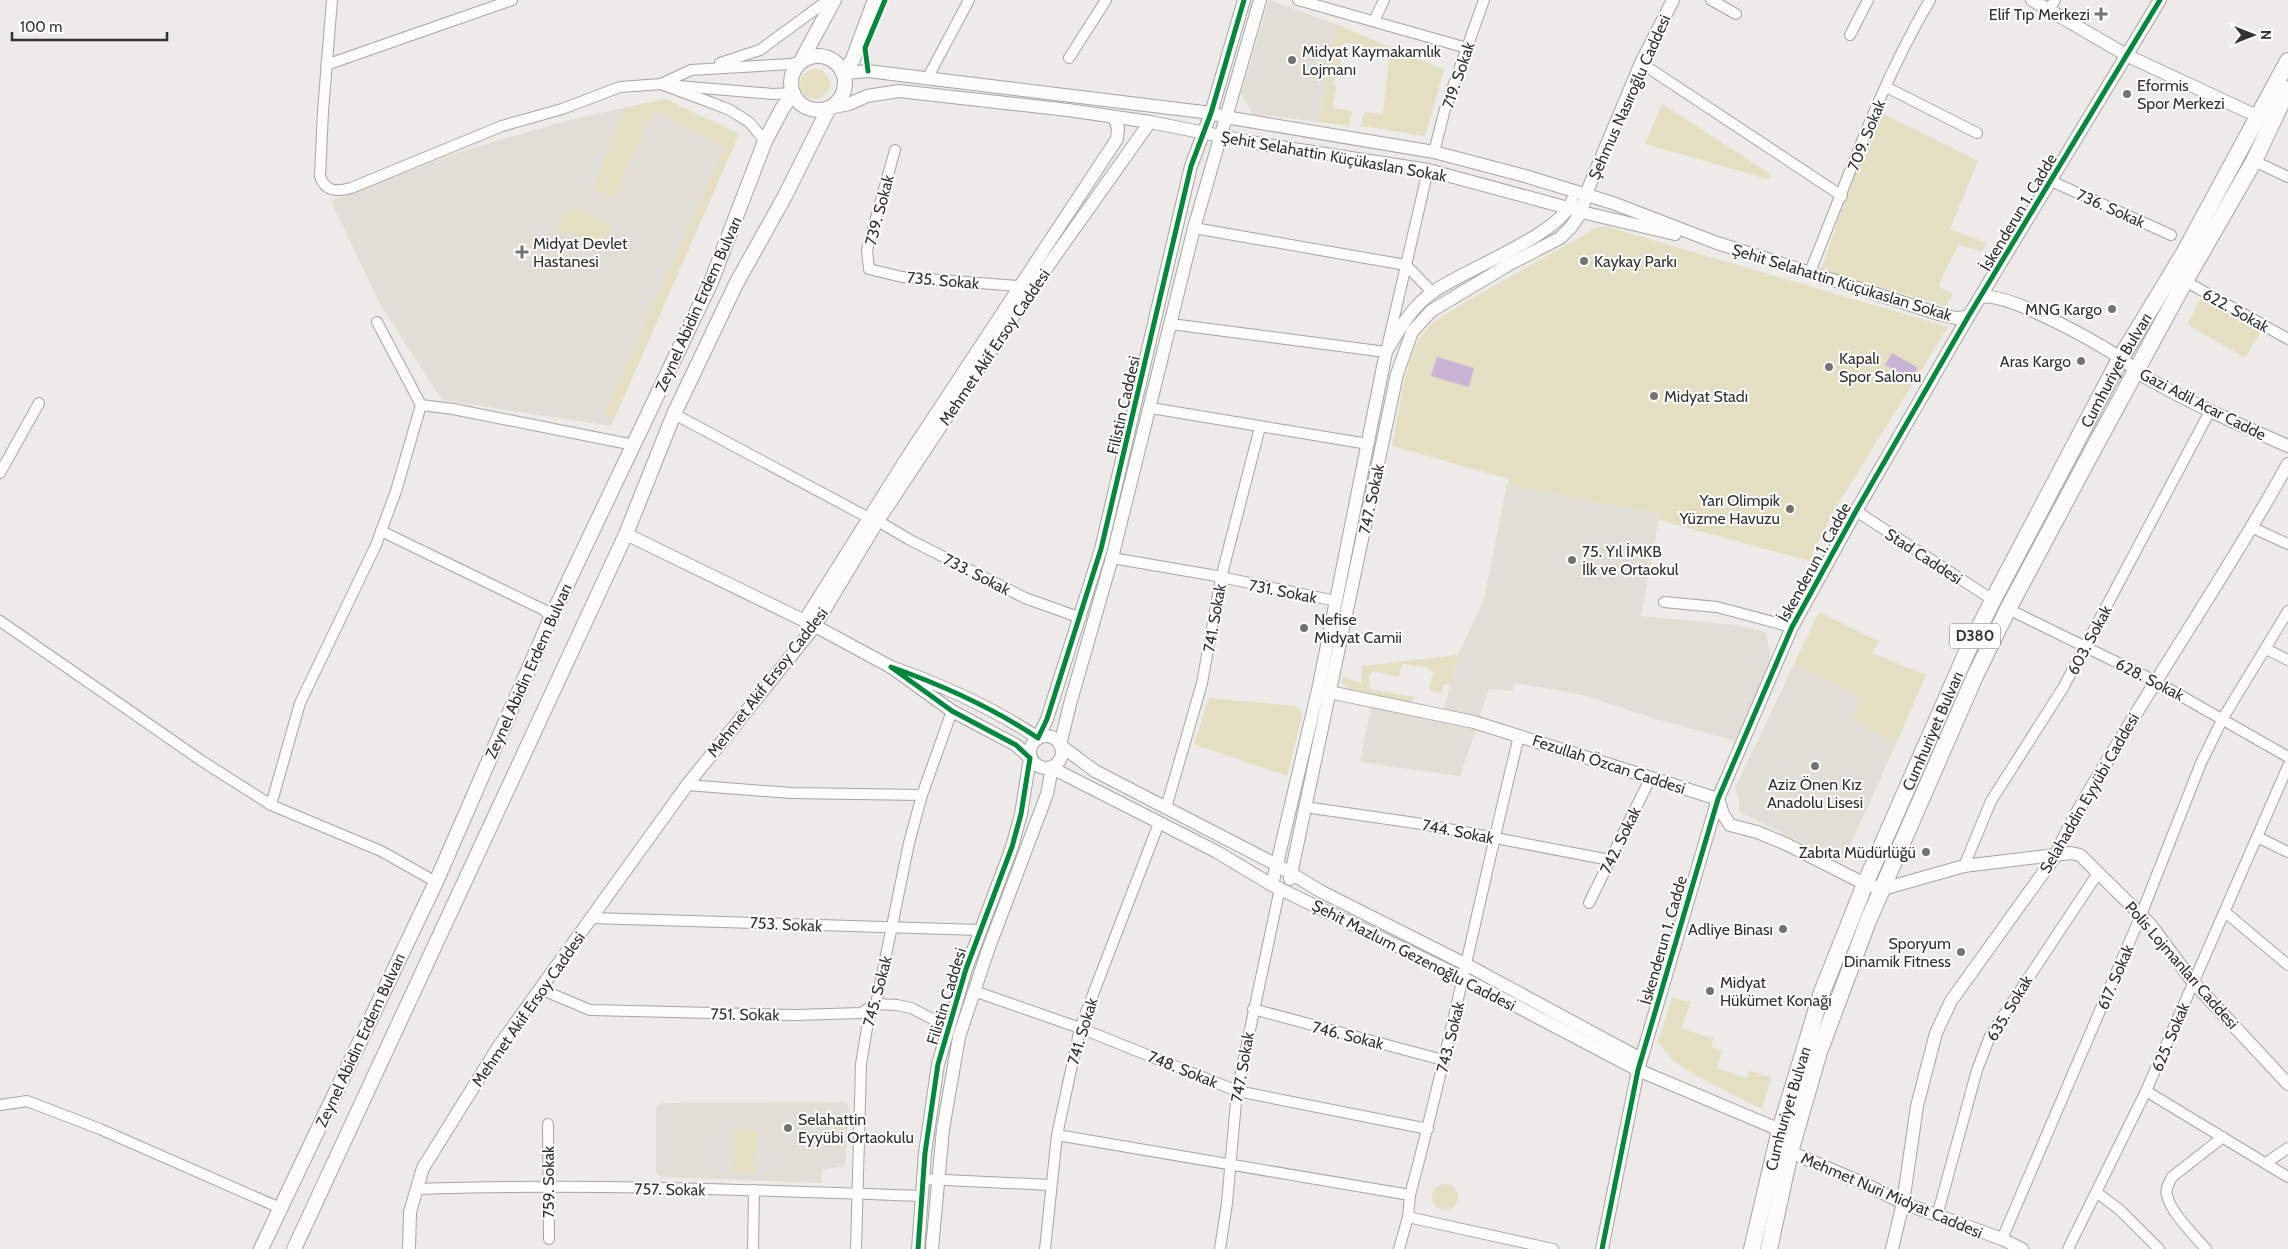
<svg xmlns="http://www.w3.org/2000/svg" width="2288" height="1249" viewBox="0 0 2288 1249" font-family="Cabin,sans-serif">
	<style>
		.built { fill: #e0ded5 }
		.green { fill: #e4dec2 }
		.water { fill: #cab4d6 }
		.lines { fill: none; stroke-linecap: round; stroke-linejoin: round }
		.minor-casing { stroke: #a6a5a2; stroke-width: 12 }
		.tertiary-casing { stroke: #a6a5a2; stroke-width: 14 }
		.secondary-casing { stroke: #a6a5a2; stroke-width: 16 }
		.primary-casing { stroke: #a6a5a2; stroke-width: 18 }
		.minor { stroke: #fcfcfb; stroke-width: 10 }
		.tertiary { stroke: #fcfcfb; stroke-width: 12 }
		.secondary { stroke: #fcfcfb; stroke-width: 14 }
		.primary { stroke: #fcfcfb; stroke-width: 16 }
		.cycleway-casing { stroke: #fff; stroke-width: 8 }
		.cycleway { stroke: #00873e; stroke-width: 5 }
		.poi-dot { fill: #737370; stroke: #fff; stroke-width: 2 }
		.labels { text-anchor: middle; stroke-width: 4; stroke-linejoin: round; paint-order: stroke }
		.shield { fill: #fff; stroke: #70706e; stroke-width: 1 }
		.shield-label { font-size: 15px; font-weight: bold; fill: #323230 }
		.poi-label { font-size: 16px; fill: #323230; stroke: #fff; text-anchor: start }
		.street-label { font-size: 16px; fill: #323230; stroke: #fff }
	</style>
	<rect width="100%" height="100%" fill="#ecebe7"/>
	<g class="built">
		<polygon points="1269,0 1338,25 1319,122 1253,114 1241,94"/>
		<polygon points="665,99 739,134 611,426 442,400 380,304 331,201 459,152 565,121"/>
		<polygon points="1507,485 1660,513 1641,616 1734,625 1766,632 1771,660 1735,741 1659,720 1583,695 1515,683 1512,691 1489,689 1479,718 1462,712 1444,710 1458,655 1484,599"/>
		<polygon points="1794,664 1861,697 1854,720 1896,744 1842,863 1739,812 1739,799 1735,788"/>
		<polygon points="1371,707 1476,730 1460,776 1360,762"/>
		<polygon points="846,1102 849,1107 845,1166 823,1169 821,1183 661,1177 656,1172 656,1108 661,1103"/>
	</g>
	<g class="green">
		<polygon points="1338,25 1444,70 1425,136 1361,126 1364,112 1383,114 1389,58 1364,55 1364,51 1356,49 1357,45 1344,42 1340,65 1337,64 1333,85 1336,86 1333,108 1352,111 1349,126 1319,122"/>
		<circle cx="815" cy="84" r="15"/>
		<polygon points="665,99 739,134 615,417 604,414 725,147 654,110 613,198 593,189 625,108"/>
		<polygon points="1662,104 1769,173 1770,177 1767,179 1645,144"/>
		<polygon points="1881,113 1978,161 1950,229 1987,243 1981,252 1959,244 1938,286 1953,294 1945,306 1821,270 1857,166"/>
		<polygon points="576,209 609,224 611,228 602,246 558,229 567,211"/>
		<path d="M1605 226 1948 327 1833 512 1809 561 1659 520 1660 513 1507 485 1509 479 1392 446C1399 414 1405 355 1425 331 1434 320 1448 313 1460 305L1598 227Z"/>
		<polygon points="2201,298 2260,332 2245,358 2187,324"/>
		<polygon points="1819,612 1879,642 1872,653 1926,675 1896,744 1854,720 1860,697 1794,664"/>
		<polygon points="1458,655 1450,685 1444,684 1441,693 1429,690 1433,672 1426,667 1402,664 1399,677 1372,671 1369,676 1370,689 1414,697 1412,704 1348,691 1342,682 1342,677 1361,683 1362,666"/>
		<polygon points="1209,698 1295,706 1301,710 1302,717 1287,776 1194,744"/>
		<polygon points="1672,998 1691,1002 1681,1028 1714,1039 1711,1046 1722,1050 1717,1068 1747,1078 1749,1071 1771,1077 1762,1109 1697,1076 1675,1062 1658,1042"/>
		<polygon points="735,1129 758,1131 754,1174 732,1172"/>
		<circle cx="1445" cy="1197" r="13"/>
	</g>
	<g class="water">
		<polygon points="1892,353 1918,368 1911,380 1885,365"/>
		<polygon points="1437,357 1474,368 1469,387 1431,376"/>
	</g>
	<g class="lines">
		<defs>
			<g id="minor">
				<path d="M332 0 323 111 320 176C325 192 337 192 351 188L502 126 562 109 620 87 661 84 707 101 730 110 749 122 765 141"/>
				<polyline points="1298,0 1467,48"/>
				<polyline points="1711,0 1736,14"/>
				<polyline points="2049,10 2055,0"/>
				<polyline points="1374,21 1384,0"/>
				<polyline points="1850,35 1868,0"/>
				<polyline points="1069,58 1106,0"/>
				<polyline points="720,63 760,50 828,0"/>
				<polyline points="1641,63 1842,196"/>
				<polyline points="326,65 512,0"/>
				<polyline points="927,79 969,0"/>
				<polyline points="663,84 661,84 691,70 791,64 801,61"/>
				<polyline points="678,86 773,94 793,93"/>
				<polyline points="1886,87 1977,133"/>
				<polyline points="895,150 867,250 869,269 902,277 1018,286"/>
				<polyline points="1434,152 1445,109 1484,0"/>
				<polyline points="2254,161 2288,177"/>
				<polyline points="2051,181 2171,235"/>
				<polyline points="1194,228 1406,265 1432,292"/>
				<path d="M1809 274C1847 182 1879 86 1930 0"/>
				<polyline points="2185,281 2288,339"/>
				<polyline points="377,322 421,405 453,409 634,445"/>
				<polyline points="1171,324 1386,352 1428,170"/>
				<polyline points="1151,408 1368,444"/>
				<polyline points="674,414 869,518"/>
				<polyline points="0,473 39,403"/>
				<polyline points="1856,511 1993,600"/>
				<polyline points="878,521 910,540 1025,598 1081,618"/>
				<polyline points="2253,528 2288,544"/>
				<polyline points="381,531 544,610 551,618"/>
				<polyline points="1112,558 1211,575 1336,601"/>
				<polyline points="1664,602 1717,607 1792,627"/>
				<polyline points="2008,609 2155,681 2288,757"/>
				<polyline points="0,621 202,761 271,805 381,851 436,882"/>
				<polyline points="2266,649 2288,660"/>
				<polyline points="687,785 791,793 922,795"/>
				<polyline points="271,805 300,703 376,545 396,491 421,405"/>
				<polyline points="1305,807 1422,824 1610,860"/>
				<polyline points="1166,808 1202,683 1221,578 1260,427"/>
				<polyline points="2257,837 2288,852"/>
				<polyline points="1964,866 1991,801 2063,688 2210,411"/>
				<polyline points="1589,903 1651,777"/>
				<polyline points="2225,912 2288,965"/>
				<polyline points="591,918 980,930"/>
				<polyline points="540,989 590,1010 796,1015 861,1013 876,1004 897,1005 911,1008 948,1027"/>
				<polyline points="974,991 1080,1028 1237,1091 1428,1129"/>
				<polyline points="1253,1009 1443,1060"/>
				<polyline points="2146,1091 2288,1177"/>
				<polyline points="0,1105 27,1101 100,1129 280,1208"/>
				<polyline points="548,1124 549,1239"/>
				<polyline points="1057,1135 1410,1195"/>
				<polyline points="2266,1163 2288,1148"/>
				<polyline points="924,1179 1051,1185"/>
				<path d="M417 1189C585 1183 754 1190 922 1196"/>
				<polyline points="2096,1192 2120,1210 2159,1249"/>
				<polyline points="1937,1216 1977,1070 1990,1036 2098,873"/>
				<polyline points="1408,1217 1553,1249"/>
				<polyline points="2002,1239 2141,915 2201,763 2223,718 2288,611"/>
				<polyline points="753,1249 754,1190"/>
				<polyline points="856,1249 861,1064 869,1016 876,1004 909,843 922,795 952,711"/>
				<polyline points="1045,1249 1057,1135 1080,1028 1159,823"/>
				<polyline points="1220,1249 1227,1203 1237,1091 1280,888"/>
				<path d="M1399 1249 1408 1217 1410 1195C1451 1043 1481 889 1519 736"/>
				<polyline points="2068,1249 2146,1091 2288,766"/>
				<path d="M2206 1249C2195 1236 2170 1212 2167 1195 2165 1189 2169 1183 2172 1177L2223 1137"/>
			</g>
			<g id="tertiary">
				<polyline points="1260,0 1194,228 1112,558 1070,704 1060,745 1095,771 1277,865 1322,892 1467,965 1641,1059"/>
				<polyline points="2032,0 2128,56 2259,117"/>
				<polyline points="844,73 868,71 884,73 1211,113 1225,117 1434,152 1525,176 1613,203 1717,243 1939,314 1956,318 1968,317"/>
				<polyline points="829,108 849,104 867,96 899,91 1068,110 1150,122 1261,144 1428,170 1590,214 1675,234"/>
				<path d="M1981 297C2005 292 2083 335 2106 349 2121 357 2133 369 2147 378 2192 404 2240 425 2288 446"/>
				<polyline points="626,534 815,626 891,667"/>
				<polyline points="804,621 908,456 1117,139 1118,128 1114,117"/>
				<polyline points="1329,692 1474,722 1718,799 1723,814 1730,825 1757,832 1786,844 1865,884 1883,889 1964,866 2071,853 2080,855 2150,924 2193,982 2288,1084"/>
				<circle cx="1046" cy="752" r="16"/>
				<polyline points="1290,879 1397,374 1412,332 1431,311 1508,265 1560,238 1571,227 1582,211 1586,194 1641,63 1673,0"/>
				<path d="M1272 885 1318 690 1386 352C1399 330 1411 307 1433 292 1465 269 1560 235 1572 201"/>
				<polyline points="1790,1152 1867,1185 1903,1203 2002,1239 2022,1249"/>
				<polyline points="409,1249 410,1212 423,1168 499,1046 687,785 815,626 878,521 1033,287 1150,122"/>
				<path d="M918 1249 925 1153 938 1064 966 969 1012 847 1021 814 1030 758 1016 745 952 711 891 667C942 685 993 708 1038 738L1047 719 1101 549 1191 166 1211 113 1244 0"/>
				<polyline points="932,1249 943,1129 959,1037 988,950 1047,794 1052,768 1217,852 1272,885 1465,979 1638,1070 1780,1130"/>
				<polyline points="1602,1249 1638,1070 1718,799 1792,627 1856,511 1968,317 2160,0"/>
				<path d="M1892 1249 1903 1203 1917 1106 1936 1033 1951 1001 2056 855C2073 817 2095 781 2117 745 2173 651 2235 560 2288 464"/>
			</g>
			<g id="secondary">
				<circle cx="818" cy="83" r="27"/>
				<polyline points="801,61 834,0"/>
				<polyline points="844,73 853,59 875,0"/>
				<polyline points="261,1249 436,882 551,618 711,282 765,141 782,109 793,93"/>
				<polyline points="294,1249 626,534 674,414 736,284 785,196 829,108"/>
			</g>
			<g id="primary">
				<path id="s1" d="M1752 1249 1780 1130 1822 992 1865 884 1966 654 1993 600 2120 359 2183 255 2288 61"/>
				<polyline points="1769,1249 1790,1152 1819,1052 1868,921 1975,676 2008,609 2095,446 2185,281 2254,161 2288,89"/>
			</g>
		</defs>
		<use href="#minor" class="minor-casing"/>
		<use href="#tertiary" class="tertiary-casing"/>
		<use href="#secondary" class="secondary-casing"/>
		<use href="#primary" class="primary-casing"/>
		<use href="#minor" class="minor"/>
		<use href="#tertiary" class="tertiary"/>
		<use href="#secondary" class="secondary"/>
		<use href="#primary" class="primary"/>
		<defs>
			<g id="cycleway">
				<polyline points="868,71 865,48 885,0"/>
				<path d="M918 1249 925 1153 938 1064 966 969 1012 847 1021 814 1030 758 1016 745 952 711 891 667C942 685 993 708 1038 738L1047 719 1101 549 1191 166 1211 113 1244 0"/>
				<polyline points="1602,1249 1638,1070 1718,799 1792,627 1856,511 1968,317 2160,0"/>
			</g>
		</defs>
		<use href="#cycleway" class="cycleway-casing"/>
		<use href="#cycleway" class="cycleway"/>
	</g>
	<g class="poi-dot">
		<path d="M2098.5 6.5h5v5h5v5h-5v5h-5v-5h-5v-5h5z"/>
		<circle cx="1292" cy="60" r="5"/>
		<circle cx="2127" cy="94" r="5"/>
		<path d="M519.5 244.5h5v5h5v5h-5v5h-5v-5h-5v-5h5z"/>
		<circle cx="1584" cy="261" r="5"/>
		<circle cx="2112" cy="309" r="5"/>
		<circle cx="2081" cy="361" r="5"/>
		<circle cx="1829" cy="367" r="5"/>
		<circle cx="1654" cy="396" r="5"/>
		<circle cx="1790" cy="509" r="5"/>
		<circle cx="1572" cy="560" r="5"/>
		<circle cx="1304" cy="628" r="5"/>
		<circle cx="1815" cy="766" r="5"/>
		<circle cx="1926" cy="852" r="5"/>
		<circle cx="1783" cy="929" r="5"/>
		<circle cx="1961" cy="952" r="5"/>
		<circle cx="1710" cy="991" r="5"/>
		<circle cx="788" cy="1128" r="5"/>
	</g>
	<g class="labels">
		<rect class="shield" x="1950" y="623.5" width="50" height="25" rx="4"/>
		<g class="shield-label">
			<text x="1975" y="641">D380</text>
		</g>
		<g class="poi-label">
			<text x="2090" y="20" text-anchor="end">Elif Tıp Merkezi</text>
			<text x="1302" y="57">Midyat Kaymakamlık<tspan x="1302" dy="18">Lojmanı</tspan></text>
			<text x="2137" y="91">Eformis<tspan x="2137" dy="18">Spor Merkezi</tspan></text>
			<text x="533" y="249">Midyat Devlet<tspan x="533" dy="18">Hastanesi</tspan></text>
			<text x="1594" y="267">Kaykay Parkı</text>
			<text x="2102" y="315" text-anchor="end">MNG Kargo</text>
			<text x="1839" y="364">Kapalı<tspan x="1839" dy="18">Spor Salonu</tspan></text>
			<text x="2071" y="367" text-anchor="end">Aras Kargo</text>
			<text x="1664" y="402">Midyat Stadı</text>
			<text x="1780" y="506" text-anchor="end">Yarı Olimpik<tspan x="1780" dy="18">Yüzme Havuzu</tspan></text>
			<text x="1582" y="557">75. Yıl İMKB<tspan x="1582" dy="18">İlk ve Ortaokul</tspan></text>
			<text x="1314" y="625">Nefise<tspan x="1314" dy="18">Midyat Camii</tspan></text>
			<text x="1815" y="790" text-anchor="middle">Aziz Önen Kız<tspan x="1815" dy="18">Anadolu Lisesi</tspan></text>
			<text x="1916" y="858" text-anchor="end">Zabıta Müdürlüğü</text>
			<text x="1773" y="935" text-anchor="end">Adliye Binası</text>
			<text x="1951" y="949" text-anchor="end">Sporyum<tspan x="1951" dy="18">Dinamik Fitness</tspan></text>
			<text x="1720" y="988">Midyat<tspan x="1720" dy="18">Hükümet Konağı</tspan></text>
			<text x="798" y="1125">Selahattin<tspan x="798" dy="18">Eyyübi Ortaokulu</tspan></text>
		</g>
		<g class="street-label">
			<text transform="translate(1458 75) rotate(-71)" y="6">719. Sokak</text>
			<text transform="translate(1629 97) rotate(-66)" y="6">Şehmus Nasıroğlu Caddesi</text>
			<text transform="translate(1866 135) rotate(-68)" y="6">709. Sokak</text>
			<text transform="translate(1334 156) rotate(10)" y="6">Şehit Selahattin Küçükaslan Sokak</text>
			<text transform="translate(2111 208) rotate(24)" y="6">736. Sokak</text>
			<text transform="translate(879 210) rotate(-75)" y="6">739. Sokak</text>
			<text transform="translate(2018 212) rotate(-59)" y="6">İskenderun 1. Cadde</text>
			<text transform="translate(943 280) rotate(5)" y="6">735. Sokak</text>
			<text transform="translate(1842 282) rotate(17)" y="6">Şehit Selahattin Küçükaslan Sokak</text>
			<text transform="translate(698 304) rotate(-66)" y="6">Zeynel Abidin Erdem Bulvarı</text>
			<text transform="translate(2236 310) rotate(29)" y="6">622. Sokak</text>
			<text transform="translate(994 347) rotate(-56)" y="6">Mehmet Akif Ersoy Caddesi</text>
			<text dy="6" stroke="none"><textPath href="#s1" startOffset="955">Cumhuriyet Bulvarı</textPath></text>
			<text transform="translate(2203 404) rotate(27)" y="6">Gazi Adil Acar Cadde</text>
			<text transform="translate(1123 405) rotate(-77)" y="6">Filistin Caddesi</text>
			<text transform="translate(1371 499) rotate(-78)" y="6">747. Sokak</text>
			<text transform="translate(1924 556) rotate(33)" y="6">Stad Caddesi</text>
			<text transform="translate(1814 562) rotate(-61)" y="6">İskenderun 1. Cadde</text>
			<text transform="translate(977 574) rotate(27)" y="6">733. Sokak</text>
			<text transform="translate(1283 591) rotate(11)" y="6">731. Sokak</text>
			<text transform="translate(1214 618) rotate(-80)" y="6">741. Sokak</text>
			<text transform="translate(2089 640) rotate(-62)" y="6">603. Sokak</text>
			<text transform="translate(528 671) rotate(-66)" y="6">Zeynel Abidin Erdem Bulvarı</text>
			<text transform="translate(2150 679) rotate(27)" y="6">628. Sokak</text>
			<text transform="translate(767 682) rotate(-52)" y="6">Mehmet Akif Ersoy Caddesi</text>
			<text dy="6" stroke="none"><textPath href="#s1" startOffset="550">Cumhuriyet Bulvarı</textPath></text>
			<text transform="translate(1609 764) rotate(18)" y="6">Fezullah Özcan Caddesi</text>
			<text transform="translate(2089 793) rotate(-60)" y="6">Selahaddin Eyyübi Caddesi</text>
			<text transform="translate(1458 831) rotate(11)" y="6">744. Sokak</text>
			<text transform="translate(1620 840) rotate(-64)" y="6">742. Sokak</text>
			<text transform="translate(786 924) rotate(3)" y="6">753. Sokak</text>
			<text transform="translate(1663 940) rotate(-74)" y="6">İskenderun 1. Cadde</text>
			<text transform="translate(1414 955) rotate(27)" y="6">Şehit Mazlum Gezenoğlu Caddesi</text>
			<text transform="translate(2182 965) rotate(49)" y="6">Polis Lojmanları Caddesi</text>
			<text transform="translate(2115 977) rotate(-67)" y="6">617. Sokak</text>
			<text transform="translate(877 991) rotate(-75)" y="6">745. Sokak</text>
			<text transform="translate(946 996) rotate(-73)" y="6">Filistin Caddesi</text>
			<text transform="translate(2009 1008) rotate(-59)" y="6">635. Sokak</text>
			<text transform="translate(528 1009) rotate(-55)" y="6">Mehmet Akif Ersoy Caddesi</text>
			<text transform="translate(745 1014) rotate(1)" y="6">751. Sokak</text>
			<text transform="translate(1082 1031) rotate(-73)" y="6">741. Sokak</text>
			<text transform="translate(1348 1035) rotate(14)" y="6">746. Sokak</text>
			<text transform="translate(1450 1037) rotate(-76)" y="6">743. Sokak</text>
			<text transform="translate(2170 1037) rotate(-67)" y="6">625. Sokak</text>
			<text transform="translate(360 1040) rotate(-65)" y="6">Zeynel Abidin Erdem Bulvarı</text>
			<text transform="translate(1242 1067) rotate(-80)" y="6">747. Sokak</text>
			<text transform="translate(1183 1069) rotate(22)" y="6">748. Sokak</text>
			<text dy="6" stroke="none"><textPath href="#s1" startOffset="145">Cumhuriyet Bulvarı</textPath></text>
			<text transform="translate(548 1182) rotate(-90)" y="6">759. Sokak</text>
			<text transform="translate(670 1189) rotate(1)" y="6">757. Sokak</text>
			<text transform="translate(1892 1195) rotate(23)" y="6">Mehmet Nuri Midyat Caddesi</text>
		</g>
	</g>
	<g transform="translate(2253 35) rotate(90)" stroke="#ffffff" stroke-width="4" paint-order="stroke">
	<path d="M0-4L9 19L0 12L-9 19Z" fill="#323230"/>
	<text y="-8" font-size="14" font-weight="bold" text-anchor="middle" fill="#323230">N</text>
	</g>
	<path d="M12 32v8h155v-8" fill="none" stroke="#323230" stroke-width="2.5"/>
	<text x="20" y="32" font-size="15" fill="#323230" stroke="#ffffff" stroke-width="4" paint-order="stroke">100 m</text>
</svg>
